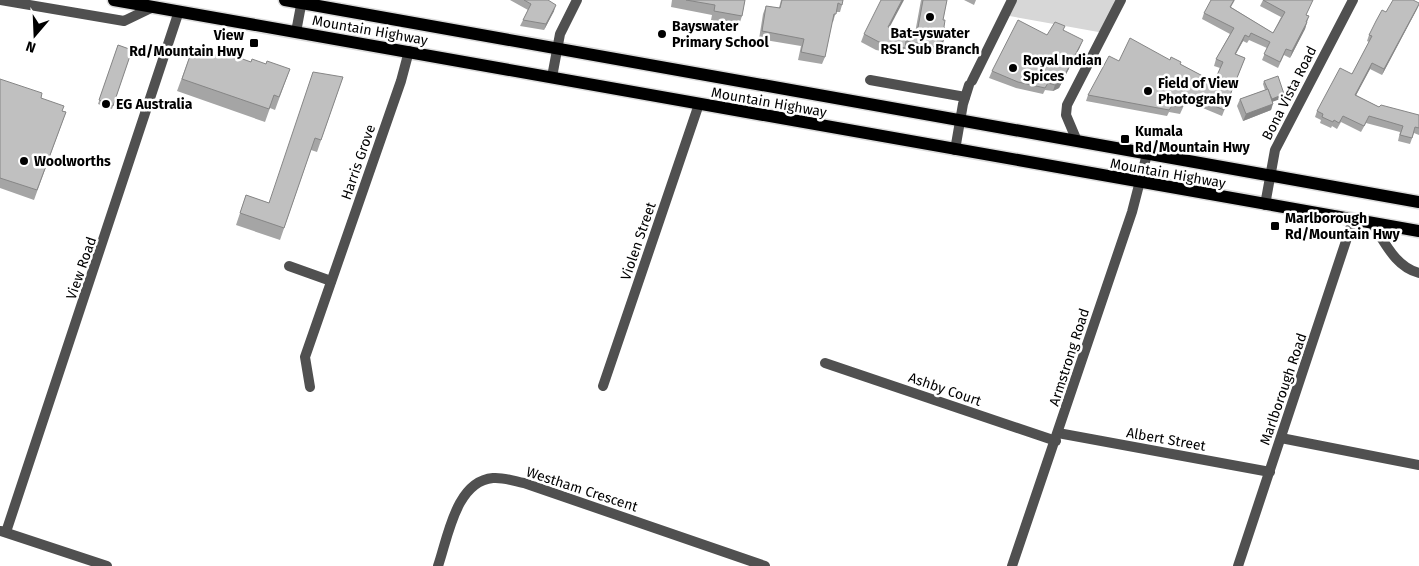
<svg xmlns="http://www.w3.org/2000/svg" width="1419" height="566" viewBox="0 0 1419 566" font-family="'Fira Sans',sans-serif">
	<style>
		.green { fill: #d7d7d7 }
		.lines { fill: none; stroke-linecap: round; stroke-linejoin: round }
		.primary-casing { stroke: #dbdbdb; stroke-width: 15 }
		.minor { stroke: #505050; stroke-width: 10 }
		.primary { stroke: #000; stroke-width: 12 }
		.wall { fill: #a5a5a5 }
		.shaded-wall { fill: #868686 }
		.building { fill: #c0c0c0; stroke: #868686 }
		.poi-dot { fill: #000; stroke: #fff; stroke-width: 2 }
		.labels { text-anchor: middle; stroke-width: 5; stroke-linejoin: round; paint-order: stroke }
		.poi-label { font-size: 14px; font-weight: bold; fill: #000; stroke: #fff; text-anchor: start }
		.street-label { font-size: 14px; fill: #000; stroke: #fff }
	</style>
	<rect width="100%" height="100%" fill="#fff"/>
	<polygon class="green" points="1012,0 1121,0 1104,33 1004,15"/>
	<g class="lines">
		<defs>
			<g id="primary">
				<polyline points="114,0 1419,231"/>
				<polyline points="285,0 1419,202"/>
			</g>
		</defs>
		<use href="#primary" class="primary-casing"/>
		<g class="minor">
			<polyline points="0,0 124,21 153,7"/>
			<polyline points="296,32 302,0"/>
			<polyline points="552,77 560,34 577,0"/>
			<polyline points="870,80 965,97"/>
			<polyline points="972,81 1012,0"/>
			<polyline points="1077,141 1066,115 1067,105 1121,0"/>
			<polyline points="955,150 963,104 969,85"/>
			<polyline points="1265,205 1275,150 1353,0"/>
			<path d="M1372 223C1385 242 1395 267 1419 273"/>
			<polyline points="289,266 331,281"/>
			<polyline points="825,363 1056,441"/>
			<polyline points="603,386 699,104"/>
			<polyline points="310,387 305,357 401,81 409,51"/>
			<polyline points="1058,433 1270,472"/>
			<polyline points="1281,438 1419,465"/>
			<polyline points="1,531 107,566"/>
			<polyline points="6,532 179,11"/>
			<path d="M438 566C448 537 456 481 493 478 503 477 514 481 524 483L765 566"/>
			<polyline points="1012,566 1132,212 1147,154"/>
			<polyline points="1238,566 1353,220"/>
		</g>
		<use href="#primary" class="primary"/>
	</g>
	<g class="wall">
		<polygon points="510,0 548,0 554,11 544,30 520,26 528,10"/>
		<polygon points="672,0 745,0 742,16 739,25 711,20 712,15 671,7"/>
		<polygon points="781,0 843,0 842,5 840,12 836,12 833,22 832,22 825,57 822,64 798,60 801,46 759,39 763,14 766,6 779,8"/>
		<polygon points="921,0 947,0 943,20 944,27 943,43 936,48 933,54 904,49 902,55 876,50 861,42 864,34 889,27 915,33"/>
		<polygon points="964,0 976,0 974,5"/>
		<polygon points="1235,0 1231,7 1273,33 1281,17 1260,6 1263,0 1309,16 1305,29 1290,58 1284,55 1278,68 1262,60 1267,48 1249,40 1247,43 1243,41 1236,54 1245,58 1222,116 1186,101 1180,114 1169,112 1167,116 1086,101 1088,95 1119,61 1170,60 1180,64 1214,82 1220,68 1214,66 1216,59 1230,34 1202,19 1204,13"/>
		<polygon points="1419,5 1417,9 1382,75 1370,69 1356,95 1379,107 1419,115 1419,135 1414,133 1410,144 1398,141 1400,132 1366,123 1361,132 1341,122 1337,129 1332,126 1331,128 1320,123 1321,120 1315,117 1317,111 1352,74 1369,42 1367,41 1369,35 1386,12"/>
		<polygon points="1063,30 1080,47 1059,88 1053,91 1045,90 1043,94 1016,88 989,78 992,71 1047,35"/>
		<polygon points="118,45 132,50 112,109 98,104"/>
		<polygon points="192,50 206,54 236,59 290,69 275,110 270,108 265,122 177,91"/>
		<polygon points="343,77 317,152 311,150 280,240 236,225 246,195 269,203"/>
		<polygon points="0,79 41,98 62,111 66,112 34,200 0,188"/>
		<polygon points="1264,81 1283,98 1273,101 1271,110 1243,121 1237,106 1240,99 1265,90 1263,84"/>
	</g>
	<g class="shaded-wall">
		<polygon points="902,0 904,0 886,34 888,27"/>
		<polygon points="1419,4 1417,9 1382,75 1384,69"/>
		<polygon points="556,5 554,11 544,30 546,24"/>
		<polygon points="1307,22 1305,29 1290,58 1292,51"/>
		<polygon points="946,35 943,43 936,48 937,41"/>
		<polygon points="1245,35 1243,41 1232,60 1235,54"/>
		<polygon points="1083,40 1080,47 1059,88 1053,91 1055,85"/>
		<polygon points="1372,63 1370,69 1353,101 1355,95"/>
		<polygon points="1284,94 1283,98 1269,103 1271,99"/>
		<polygon points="1273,104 1271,110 1243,121 1246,114"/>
	</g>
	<g class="building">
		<polygon points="524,0 548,0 556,5 546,24 523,20 531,4"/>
		<polygon points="686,0 745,0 742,16 714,11 715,5"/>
		<polygon points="782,0 843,0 842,5 838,3 836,14 834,14 825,57 801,52 804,39 762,31 766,6 780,8"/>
		<polygon points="881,0 902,0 888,27 917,33 923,0 947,0 943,20 945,20 944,27 947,31 946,35 937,41 936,47 906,41 905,48 879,42 864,34"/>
		<polygon points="1211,0 1234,0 1230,7 1273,33 1285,12 1263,0 1313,0 1306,15 1309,16 1306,22 1307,22 1292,51 1286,49 1280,62 1264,54 1270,42 1251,33 1249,37 1245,35 1235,54 1245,58 1224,110 1189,95 1182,107 1172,106 1169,110 1088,95 1109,56 1119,61 1130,38 1170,60 1171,57 1181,62 1180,64 1214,82 1223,62 1216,59 1234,28 1204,13"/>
		<polygon points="1393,0 1413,0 1419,3 1419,4 1384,69 1372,63 1355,95 1379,107 1381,105 1419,115 1419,128 1415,127 1412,138 1400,135 1403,126 1369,116 1364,126 1343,116 1339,123 1334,120 1333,122 1322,117 1323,114 1317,111 1340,68 1352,74 1372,36 1369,35 1376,21 1382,10 1386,12"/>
		<polygon points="1018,20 1047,35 1055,22 1065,26 1063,30 1083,40 1061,82 1055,85 1048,83 1045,88 1018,82 992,71"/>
		<polygon points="118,45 132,50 113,106 99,100"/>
		<polygon points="192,50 206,54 207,52 221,57 222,54 236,59 237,57 251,62 252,59 266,64 267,61 290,69 279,97 274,95 269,109 182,79"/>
		<polygon points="313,72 343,77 321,140 315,138 284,228 240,213 246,195 269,203"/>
		<polygon points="1278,76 1284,94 1272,99 1264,81"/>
		<polygon points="0,79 42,93 41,98 64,106 62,111 66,112 37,190 0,178"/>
		<polygon points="1268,89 1273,104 1246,114 1240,99"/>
	</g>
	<g class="poi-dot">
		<circle cx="930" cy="17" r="5"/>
		<circle cx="662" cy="34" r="5"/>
		<rect x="249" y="38" width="10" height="10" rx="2.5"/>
		<circle cx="1013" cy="68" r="5"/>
		<circle cx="1148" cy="91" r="5"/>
		<circle cx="106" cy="104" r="5"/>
		<rect x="1120" y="134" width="10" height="10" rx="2.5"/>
		<circle cx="24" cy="161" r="5"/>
		<rect x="1270" y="221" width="10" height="10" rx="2.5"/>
	</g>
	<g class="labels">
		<g class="poi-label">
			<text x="672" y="31">Bayswater<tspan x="672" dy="16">Primary School</tspan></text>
			<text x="930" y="38" text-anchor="middle">Bat=yswater<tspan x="930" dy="16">RSL Sub Branch</tspan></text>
			<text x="244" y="40" text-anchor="end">View<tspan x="244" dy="16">Rd/Mountain Hwy</tspan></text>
			<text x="1023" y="65">Royal Indian<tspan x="1023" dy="16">Spices</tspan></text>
			<text x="1158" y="88">Field of View<tspan x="1158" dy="16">Photograhy</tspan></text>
			<text x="116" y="109">EG Australia</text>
			<text x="1135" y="136">Kumala<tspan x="1135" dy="16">Rd/Mountain Hwy</tspan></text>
			<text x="34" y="166">Woolworths</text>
			<text x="1285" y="223">Marlborough<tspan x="1285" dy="16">Rd/Mountain Hwy</tspan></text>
		</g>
		<g class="street-label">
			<text transform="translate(370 30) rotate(10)" y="5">Mountain Highway</text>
			<text transform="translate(1289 93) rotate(-63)" y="5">Bona Vista Road</text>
			<text transform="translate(769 102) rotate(10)" y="5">Mountain Highway</text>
			<text transform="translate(358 162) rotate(-71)" y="5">Harris Grove</text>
			<text transform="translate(1168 173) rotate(10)" y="5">Mountain Highway</text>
			<text transform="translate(638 241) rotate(-71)" y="5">Violen Street</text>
			<text transform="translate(81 268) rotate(-71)" y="5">View Road</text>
			<text transform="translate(1069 357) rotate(-72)" y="5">Armstrong Road</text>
			<text transform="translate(945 389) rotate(19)" y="5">Ashby Court</text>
			<text transform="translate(1283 389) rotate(-71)" y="5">Marlborough Road</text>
			<text transform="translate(1166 439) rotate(10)" y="5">Albert Street</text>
			<text transform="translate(582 489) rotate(18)" y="5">Westham Crescent</text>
		</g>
	</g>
	<g transform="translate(35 35) rotate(199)" stroke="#ffffff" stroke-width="4" paint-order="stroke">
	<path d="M0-4L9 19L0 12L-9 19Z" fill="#000000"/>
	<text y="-8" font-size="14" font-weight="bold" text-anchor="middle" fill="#000000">N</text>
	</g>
</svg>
